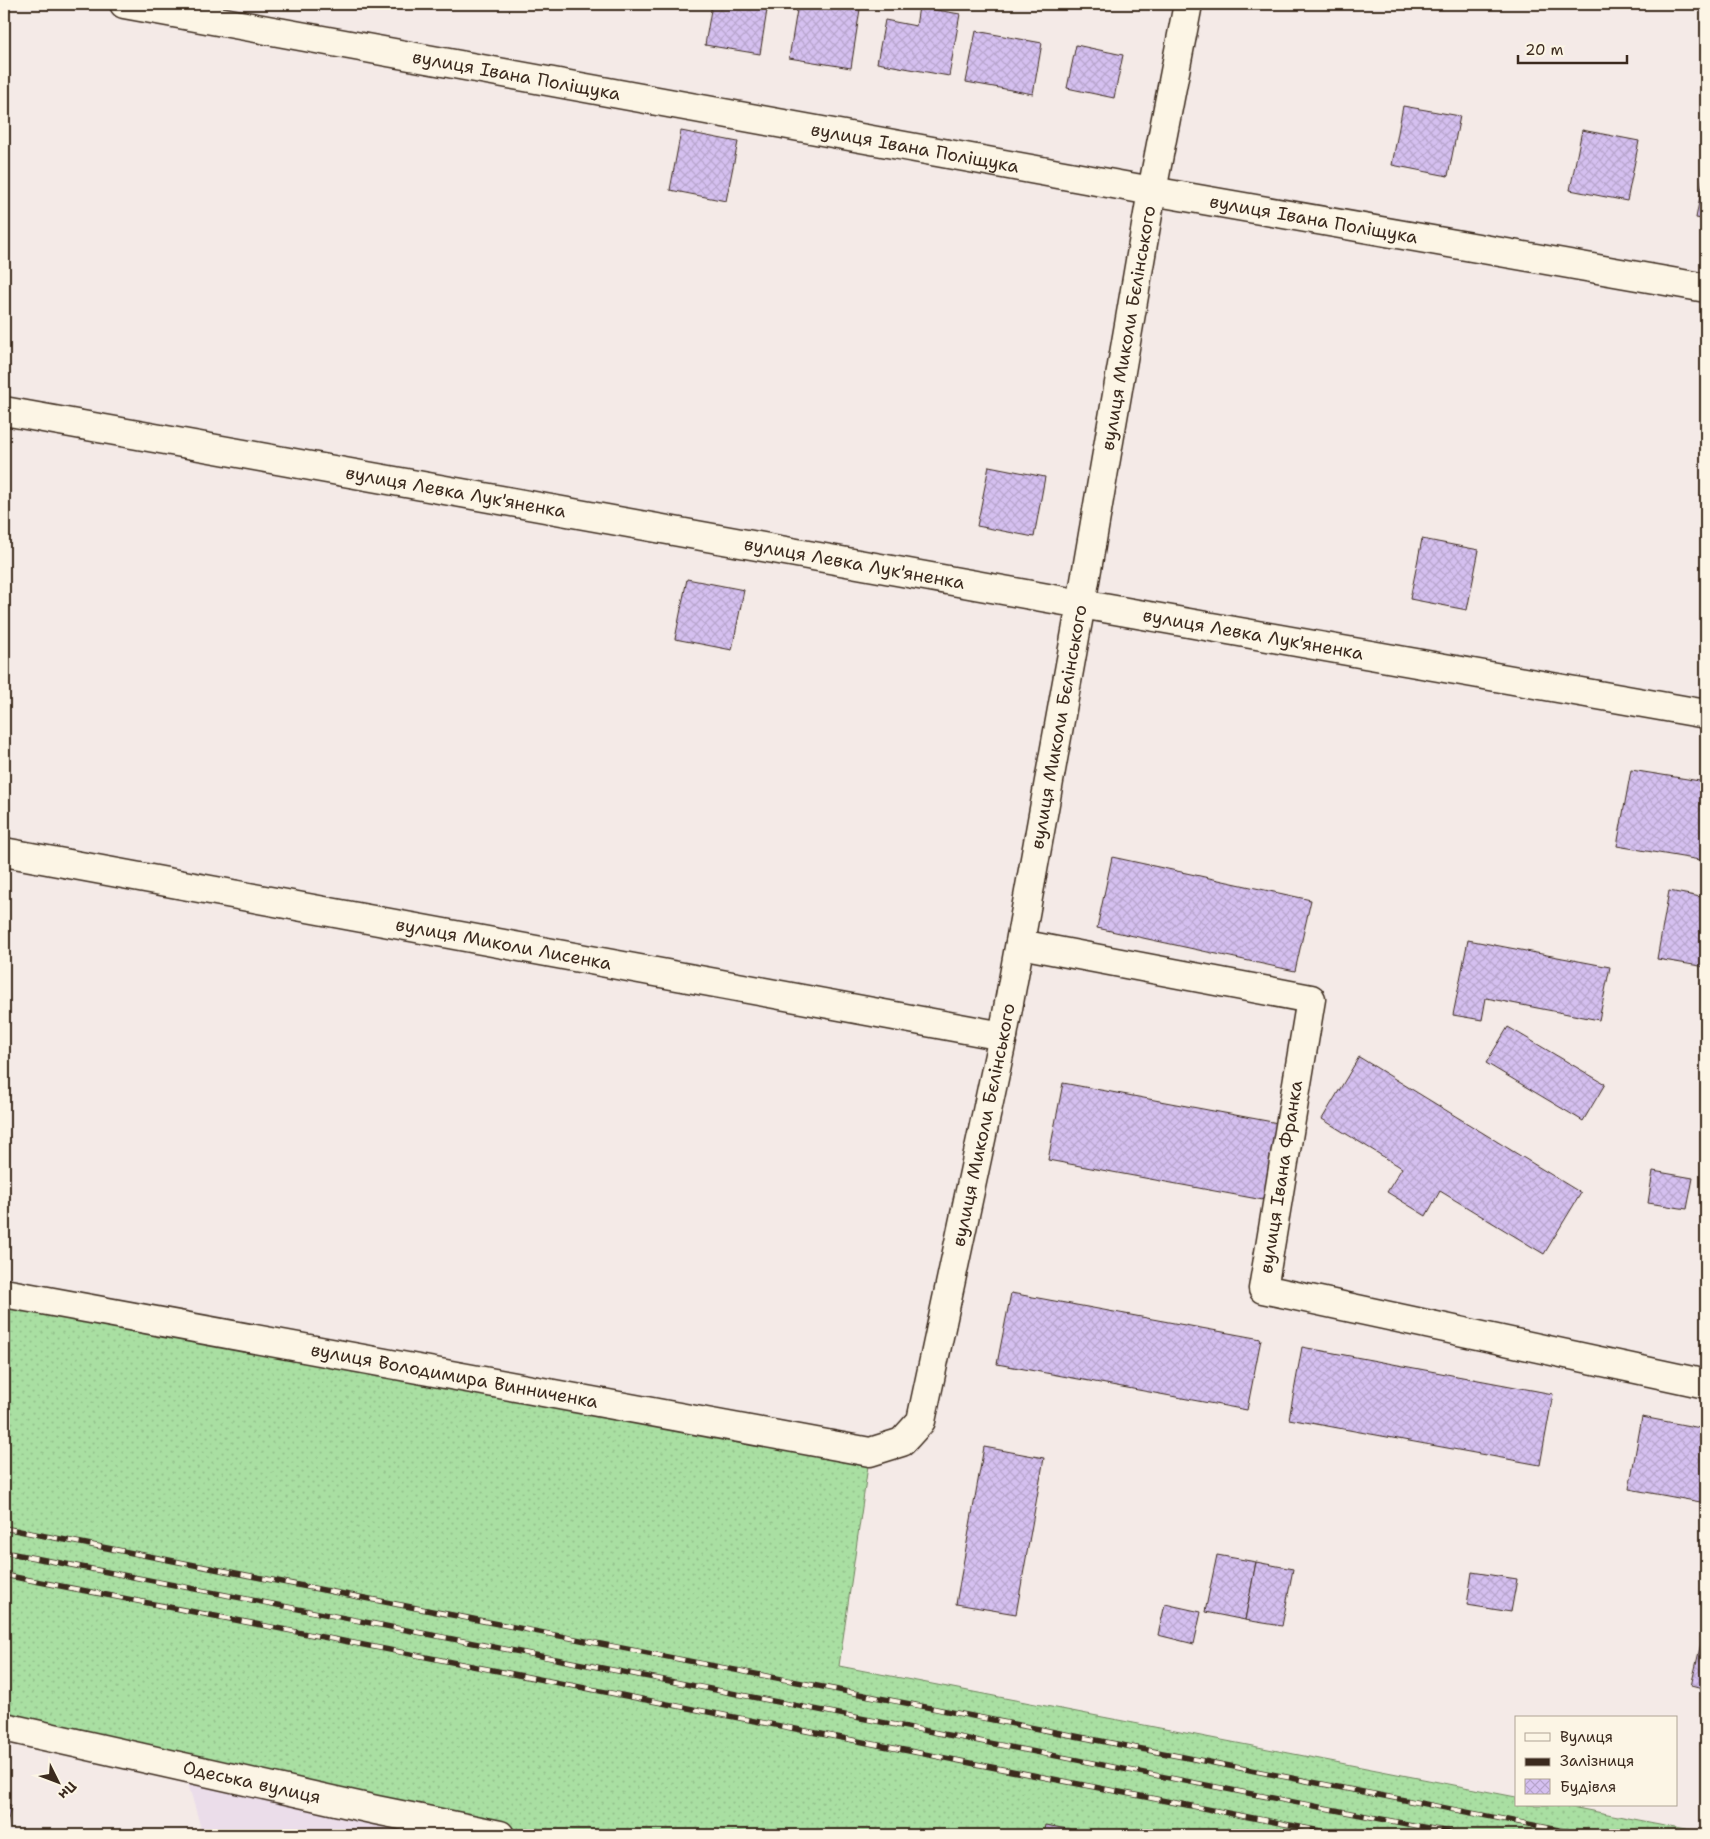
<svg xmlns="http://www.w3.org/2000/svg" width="1710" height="1839" viewBox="0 0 1710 1839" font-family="'Shantell Sans',sans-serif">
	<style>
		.built { fill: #ebddea }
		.grass { fill: url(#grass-dots); stroke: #728460 }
		.building { fill: url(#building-cross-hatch); stroke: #3b2a1e }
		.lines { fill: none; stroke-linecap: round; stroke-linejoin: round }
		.minor-casing { stroke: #3b2a1e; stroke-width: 31 }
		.major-casing { stroke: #3b2a1e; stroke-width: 31 }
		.minor { stroke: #fcf5e5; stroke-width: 28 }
		.major { stroke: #fcf5e5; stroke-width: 28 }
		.rail-casing { stroke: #3b2a1e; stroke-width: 5.5 }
		.rail { stroke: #fcf5e5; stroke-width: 4; stroke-dasharray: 11; stroke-linecap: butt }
		.labels { text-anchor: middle; stroke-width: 4.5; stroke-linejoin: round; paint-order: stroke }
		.street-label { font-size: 18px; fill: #3b2a1e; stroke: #fcf5e5 }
	</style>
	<defs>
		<pattern id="grass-dots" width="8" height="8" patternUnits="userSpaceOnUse" patternTransform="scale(1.25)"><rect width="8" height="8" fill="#a9dfa2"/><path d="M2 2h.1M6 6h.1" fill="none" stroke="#92c08b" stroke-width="1.8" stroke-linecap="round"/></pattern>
		<pattern id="building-cross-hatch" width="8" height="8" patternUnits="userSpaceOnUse" patternTransform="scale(1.25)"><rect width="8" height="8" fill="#d5c0f0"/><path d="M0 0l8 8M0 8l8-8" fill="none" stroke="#b8a5cd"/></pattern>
	</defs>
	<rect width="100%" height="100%" fill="#f4eae7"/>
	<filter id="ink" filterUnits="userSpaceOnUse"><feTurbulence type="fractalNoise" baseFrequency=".02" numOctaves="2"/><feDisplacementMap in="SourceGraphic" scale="10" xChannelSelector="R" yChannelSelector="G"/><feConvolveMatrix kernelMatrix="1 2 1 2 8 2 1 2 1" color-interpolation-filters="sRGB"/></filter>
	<g filter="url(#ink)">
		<polygon class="built" points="183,1766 500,1835 203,1835"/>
		<polygon class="grass" points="4,1293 870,1452 839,1666 1516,1797 1516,1805 1561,1805 1706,1833 1706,1835 500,1835 4,1727"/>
		<g class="building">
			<polygon points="712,4 768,4 760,54 705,45"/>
			<polygon points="798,4 824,4 860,9 851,68 789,58"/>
			<polygon points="919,7 960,14 949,76 877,63 885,20 916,26"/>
			<polygon points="976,31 1042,43 1033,94 966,82"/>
			<polygon points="1076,45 1123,55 1114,98 1067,88"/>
			<polygon points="1403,106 1460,116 1448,176 1392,165"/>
			<polygon points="1582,130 1639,141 1627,201 1570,190"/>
			<polygon points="681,131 738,142 726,201 670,190"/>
			<polygon points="1706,164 1706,220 1696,218"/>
			<polygon points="989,466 1045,477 1034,537 977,526"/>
			<polygon points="1422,539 1479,550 1467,610 1410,599"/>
			<polygon points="687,579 744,590 732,650 675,639"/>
			<polygon points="1631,770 1706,782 1706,861 1617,846"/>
			<polygon points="1112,857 1311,900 1295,971 1097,928"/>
			<polygon points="1669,891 1706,898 1706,967 1657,959"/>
			<polygon points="1468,940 1610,967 1599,1020 1486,998 1482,1020 1453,1015"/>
			<polygon points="1508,1027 1605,1084 1583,1121 1486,1063"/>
			<polygon points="1359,1057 1581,1193 1544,1254 1440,1191 1426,1216 1387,1192 1402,1168 1322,1119"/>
			<polygon points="1063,1083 1278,1123 1263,1200 1048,1160"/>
			<polygon points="1653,1171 1693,1178 1687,1209 1648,1203"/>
			<polygon points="1011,1293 1261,1339 1247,1410 997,1364"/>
			<polygon points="1302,1347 1553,1394 1540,1465 1289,1419"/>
			<polygon points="1642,1417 1706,1429 1706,1503 1629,1489"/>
			<polygon points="984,1447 1044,1458 1016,1614 956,1604"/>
			<polygon points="1217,1555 1256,1562 1245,1620 1205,1612"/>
			<polygon points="1256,1562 1293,1569 1282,1626 1245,1620"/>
			<polygon points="1472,1572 1517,1579 1511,1612 1467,1605"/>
			<polygon points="1165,1604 1201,1612 1194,1644 1158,1635"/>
			<polygon points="1705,1626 1706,1626 1706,1690 1691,1686"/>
			<polygon points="4,1804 11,1805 5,1835 4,1835"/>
			<polygon points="1045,1825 1102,1835 1043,1835"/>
		</g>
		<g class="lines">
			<defs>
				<g id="minor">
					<path id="s1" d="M124 4 1152 191 1706 288"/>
					<path id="s2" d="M4 411 1081 604 1706 714"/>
					<path id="s3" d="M4 852 1003 1036"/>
					<polyline points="1020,944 1311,999 1263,1289 1706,1384"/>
					<path id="s4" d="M4 1293 870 1452 902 1442 921 1421 1003 1036 1081 604 1152 191 1188 4"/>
				</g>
				<g id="major">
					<path id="s5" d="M4 1727 376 1810 500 1835"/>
				</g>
			</defs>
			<use href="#minor" class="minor-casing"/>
			<use href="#major" class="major-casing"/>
			<use href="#minor" class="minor"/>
			<use href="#major" class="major"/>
			<defs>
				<g id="rail">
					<polyline points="4,1528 1585,1835"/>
					<polyline points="4,1552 1464,1835"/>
					<polyline points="4,1575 1341,1835"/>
				</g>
			</defs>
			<use href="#rail" class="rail-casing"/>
			<use href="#rail" class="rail"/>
		</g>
	</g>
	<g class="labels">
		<g class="street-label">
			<text dy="6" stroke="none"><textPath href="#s1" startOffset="399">вулиця Івана Поліщука</textPath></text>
			<text dy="6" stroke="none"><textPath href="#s1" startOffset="804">вулиця Івана Поліщука</textPath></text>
			<text dy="6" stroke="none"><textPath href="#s1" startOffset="1209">вулиця Івана Поліщука</textPath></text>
			<text dy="6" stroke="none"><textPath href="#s4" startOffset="2055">вулиця Миколи Бєлінського</textPath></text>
			<text dy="6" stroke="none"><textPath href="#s2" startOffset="459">вулиця Левка Лук'яненка</textPath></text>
			<text dy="6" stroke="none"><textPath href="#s2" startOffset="864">вулиця Левка Лук'яненка</textPath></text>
			<text dy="6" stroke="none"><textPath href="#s2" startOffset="1269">вулиця Левка Лук'яненка</textPath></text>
			<text dy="6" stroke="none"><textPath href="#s4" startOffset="1650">вулиця Миколи Бєлінського</textPath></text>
			<text dy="6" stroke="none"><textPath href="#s3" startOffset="508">вулиця Миколи Лисенка</textPath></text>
			<text dy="6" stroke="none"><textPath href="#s4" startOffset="1245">вулиця Миколи Бєлінського</textPath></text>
			<text transform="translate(1281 1177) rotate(-81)" y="6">вулиця Івана Франка</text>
			<text dy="6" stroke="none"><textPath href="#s4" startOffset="458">вулиця Володимира Винниченка</textPath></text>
			<text dy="6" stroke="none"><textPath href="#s5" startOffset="254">Одеська вулиця</textPath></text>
		</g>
	</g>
	<rect width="1710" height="1839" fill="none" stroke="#fcf5e5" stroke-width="20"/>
	<rect x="10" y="10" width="1690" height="1819" fill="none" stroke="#3b2a1e" stroke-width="2" filter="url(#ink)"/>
	<rect x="1515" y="1716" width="162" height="90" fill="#fcf5e5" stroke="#afa495"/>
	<rect x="1525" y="1733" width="25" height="8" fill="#fcf5e5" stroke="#afa495"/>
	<text x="1560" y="1742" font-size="15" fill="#3b2a1e">Вулиця</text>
	<rect x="1525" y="1758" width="25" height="8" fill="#3b2a1e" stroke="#afa495"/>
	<text x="1560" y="1766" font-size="15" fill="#3b2a1e">Залізниця</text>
	<rect x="1525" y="1779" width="25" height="15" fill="url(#building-cross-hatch)" stroke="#afa495"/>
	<text x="1560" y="1792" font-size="15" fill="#3b2a1e">Будівля</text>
	<g transform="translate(58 1782) rotate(132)" stroke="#fcf5e5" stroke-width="4" paint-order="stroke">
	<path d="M0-4L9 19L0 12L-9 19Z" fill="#3b2a1e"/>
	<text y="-8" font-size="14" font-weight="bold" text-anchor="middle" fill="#3b2a1e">Пн</text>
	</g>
	<path d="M1518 55v8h109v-8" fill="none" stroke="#3b2a1e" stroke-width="2.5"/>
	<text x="1525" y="55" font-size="15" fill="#3b2a1e" stroke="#fcf5e5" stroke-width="4" paint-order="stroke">20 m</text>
</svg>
